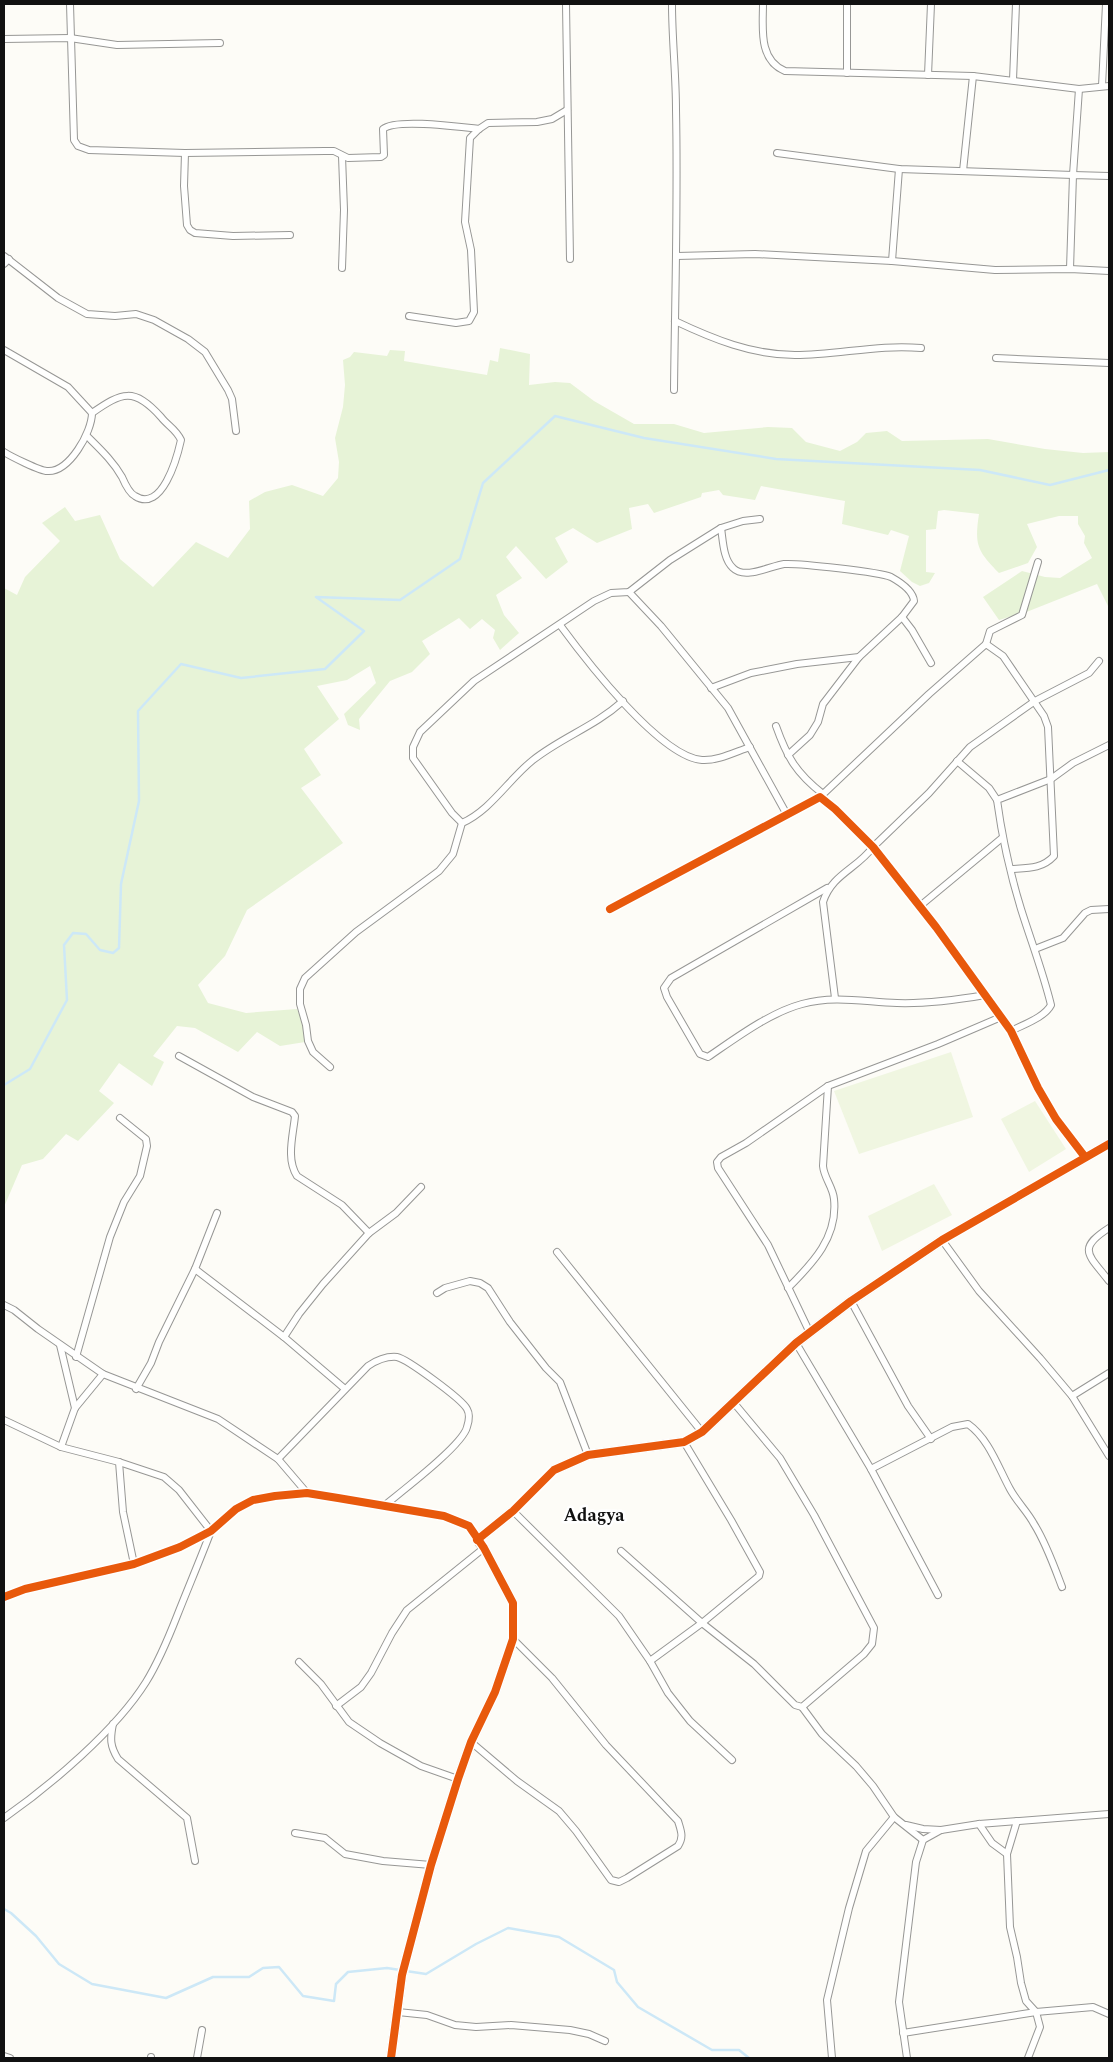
<svg xmlns="http://www.w3.org/2000/svg" width="1113" height="2062" viewBox="0 0 1113 2062" font-family="Spectral,serif">
	<style>
		.green { fill: #e7f3d7 }
		.pitch { fill: #f0f6e1 }
		.lines { fill: none; stroke-linecap: round; stroke-linejoin: round }
		.stream { stroke: #cde8f7; stroke-width: 2.5 }
		.street-casing { stroke: #979795; stroke-width: 8 }
		.secondary-casing { stroke: #8e8d8b; stroke-width: 10 }
		.street { stroke: #fffffe; stroke-width: 6 }
		.secondary { stroke: #f6f4eb; stroke-width: 9 }
		.cycleway-casing { stroke: #fff; stroke-width: 11 }
		.cycleway { stroke: #e8590c; stroke-width: 8 }
		.labels { text-anchor: middle; stroke-width: 5; stroke-linejoin: round; paint-order: stroke }
		.quarter-label { font-size: 18px; font-weight: bold; fill: #111; stroke: #fff }
	</style>
	<rect width="100%" height="100%" fill="#fdfcf7"/>
	<path class="green" d="M500 348 530 354 529 385 555 382 570 383 594 401 634 424H674L704 433 768 427 792 428 806 442 840 451 857 442 866 433 887 431 902 441 988 439 1045 449 1083 453 1109 452V608L1097 584 1029 611 999 620 983 597 1022 571 1045 577 1060 578 1092 558 1084 543 1085 536 1078 524V516H1059L1027 524 1037 547 1028 563 999 573C978 551 974 546 979 514L944 510 938 511 936 529 926 530V572L935 573 929 583 920 586 912 582 900 571 909 536 891 530 888 535 842 524 845 501 761 486 755 500 723 495 719 490 702 493 701 497 654 513 648 504 629 508 632 529 597 543 573 528 555 538 568 562 546 579 516 546 506 557 522 578 496 595 504 615 519 633 500 650 493 638 495 630 482 619 470 629 459 618 422 641 430 654 412 672 390 681 359 719 360 730 348 725 344 714 376 683 370 666 347 680 317 686 339 719 304 749 321 775 301 788 343 843 247 910 225 956 198 985 208 1003 246 1013 297 1009 303 1022 305 1042 280 1046 257 1032 238 1052 195 1028 177 1026 153 1056 164 1062 152 1086 119 1063 99 1091 114 1103 78 1141 66 1134 43 1159 22 1165 4 1207V588L17 595 25 577 60 541 42 523 65 507 75 521 100 515 120 559 153 587 196 542 228 558 250 529 249 501 265 492 292 485 323 496 338 478 339 462 335 438 343 407 345 385 343 360 350 357 354 352 387 356 390 350 405 351 404 361 487 375 490 360 498 362Z"/>
	<g class="pitch">
		<polygon points="951,1052 973,1117 859,1154 834,1091"/>
		<polygon points="1035,1101 1066,1149 1029,1172 1001,1119"/>
		<polygon points="934,1184 952,1215 882,1251 868,1216"/>
	</g>
	<g class="lines">
		<g class="stream">
			<polyline points="4,1085 30,1069 67,1000 64,945 73,933 86,934 100,950 113,953 119,948 121,884 139,801 138,711 181,664 241,678 325,669 364,631 316,597 400,600 460,559 483,483 555,416 644,438 776,459 980,470 1050,485 1109,470"/>
			<polyline points="4,1909 11,1913 36,1936 59,1964 92,1984 166,1998 213,1977 249,1977 263,1968 279,1967 303,1996 334,2001 336,1984 348,1972 387,1968 400,1970"/>
			<polyline points="406,1971 426,1974 476,1944 508,1928 559,1937 614,1970 617,1982 638,2007 712,2050 739,2050 749,2058"/>
		</g>
		<defs>
			<g id="street">
				<path d="M70 4 74 140 78 146 89 150 185 153 325 151H334L348 158 381 157 384 155 383 129C396 118 460 127 479 129"/>
				<polyline points="566,4 570,259"/>
				<path d="M672 4C672 39 676 74 676 110 678 203 675 297 674 390"/>
				<path d="M763 4C763 27 758 60 785 71L973 76 1079 89 1109 86"/>
				<polyline points="4,39 70,38 117,45 220,43"/>
				<polyline points="847,73 847,4"/>
				<polyline points="928,75 931,4"/>
				<polyline points="1013,80 1016,4"/>
				<polyline points="1102,86 1106,4"/>
				<polyline points="185,153 184,186 187,225 190,230 195,233 233,236 290,235"/>
				<polyline points="777,153 899,169 1073,175 1079,89"/>
				<polyline points="963,171 973,76"/>
				<polyline points="4,256 58,298 87,314 115,316 136,314 154,320 188,339 205,352 228,390 232,399 236,431"/>
				<polyline points="677,256 755,254 892,261 995,270 1070,269 1109,271"/>
				<polyline points="892,261 899,169"/>
				<polyline points="4,264 9,259"/>
				<polyline points="342,268 344,210 342,156"/>
				<polyline points="1070,269 1073,175 1109,176"/>
				<polyline points="409,316 456,323 469,321 474,312 471,250 465,222 470,138 479,129 488,123 537,122 552,119 567,110"/>
				<path d="M675 321C713 339 752 355 795 355 838 355 879 344 921 348"/>
				<path d="M4 350 68 387 92 413C92 432 69 473 47 471 40 471 10 456 4 452"/>
				<polyline points="996,358 1109,363"/>
				<path d="M87 436C100 449 113 461 122 477 125 484 129 493 135 496 162 513 177 458 181 440 176 429 168 426 161 417 134 387 122 392 92 413"/>
				<polyline points="629,592 661,626 728,708 786,813"/>
				<polyline points="902,617 912,630 931,663"/>
				<path d="M560 625C585 659 660 757 702 760 718 761 735 752 750 747"/>
				<polyline points="986,644 990,631 1022,615 1038,562"/>
				<path d="M711 688 751 673 797 664 859 657 902 617 914 601C913 590 900 582 891 577 880 572 798 563 784 564 770 566 745 580 733 568 723 559 723 540 721 528"/>
				<path d="M776 726C787 757 796 773 823 794"/>
				<polyline points="788,755 810,735 818,722 823,704 859,657"/>
				<polyline points="957,761 989,788 997,800"/>
				<path d="M820 797 929 694 986 644 1003 656 1044 716 1048 727 1054 856C1042 869 1028 868 1011 869"/>
				<polyline points="462,823 452,813 413,758 413,747 420,732 474,681 594,601 611,593 629,592 670,560 721,528 743,521 760,519"/>
				<path d="M827 888 671 978 664 988 667 997 700 1054 708 1057C736 1038 769 1013 802 1004 834 995 865 1002 897 1003 927 1004 956 1000 985 995"/>
				<polyline points="920,906 1002,838"/>
				<polyline points="610,909 820,797 835,809 873,847 936,927 1011,1031 1038,1088 1056,1119 1085,1157"/>
				<polyline points="1035,949 1063,938 1085,913 1091,910 1109,909"/>
				<path d="M835 998 823 902C832 874 857 869 873 847L929 793 970 747 1035 701 1089 673 1099 661"/>
				<path d="M1011 1031C1024 1024 1044 1018 1051 1005 1043 972 1031 941 1021 909 1010 873 1002 837 997 800L1051 779 1073 763 1109 745"/>
				<path d="M179 1056 253 1097 292 1112 295 1116C293 1136 286 1159 297 1176L342 1205 369 1233"/>
				<path d="M330 1067 313 1052 308 1041 306 1025 300 1004V989L305 978 356 932 439 871 453 854 462 823C491 810 508 780 533 760 562 737 594 727 623 701"/>
				<path d="M1109 1228C1076 1249 1089 1255 1109 1281"/>
				<polyline points="942,1240 979,1291 1040,1358 1072,1396 1109,1456"/>
				<polyline points="557,1252 702,1432"/>
				<polyline points="195,1269 284,1337 345,1389"/>
				<path d="M788 1288C813 1263 838 1237 834 1199 833 1187 824 1178 823 1166L828 1086"/>
				<polyline points="437,1293 445,1288 470,1281 480,1283 488,1288 510,1322 546,1368 560,1382 588,1455"/>
				<polyline points="851,1301 908,1406 931,1439"/>
				<polyline points="4,1305 14,1310 38,1329 103,1374 218,1419 278,1459 307,1493"/>
				<polyline points="810,1333 768,1245 718,1168 717,1162 721,1157 746,1143 828,1086 938,1044 1001,1017"/>
				<polyline points="284,1337 299,1314 323,1284 369,1233 396,1213 421,1187"/>
				<polyline points="796,1343 871,1469 938,1595"/>
				<polyline points="60,1345 75,1408"/>
				<polyline points="76,1357 110,1237 124,1202 140,1176 147,1146 146,1139 120,1118"/>
				<polyline points="136,1389 151,1363 159,1342 195,1269 217,1213"/>
				<polyline points="1072,1396 1109,1373"/>
				<path d="M4 1420 61 1447 119 1462 164 1477 179 1490 211 1531C200 1560 188 1588 177 1616 168 1639 159 1661 146 1682 116 1730 51 1785 4 1818"/>
				<polyline points="61,1447 75,1408 103,1374"/>
				<path d="M278 1459 368 1366C377 1360 386 1356 397 1357 407 1359 462 1399 467 1409 470 1414 469 1421 467 1427 463 1445 402 1491 385 1505"/>
				<polyline points="119,1462 123,1512 134,1564"/>
				<path d="M871 1469 952 1427 968 1424C989 1439 998 1467 1010 1489 1017 1502 1027 1511 1034 1524 1046 1543 1054 1566 1062 1587"/>
				<polyline points="513,1511 619,1616 650,1661 668,1693 690,1721 732,1760"/>
				<polyline points="621,1551 702,1623 754,1664 795,1705 802,1707 864,1654 872,1644 874,1628 814,1515 780,1458 734,1403"/>
				<polyline points="4,1597 25,1589 134,1564 180,1547 211,1531 236,1509 253,1500 275,1496 307,1493 444,1516 469,1526 477,1540"/>
				<polyline points="650,1661 702,1623 759,1576 760,1572 731,1520 684,1442"/>
				<polyline points="299,1662 321,1684 349,1722 380,1743 421,1766 458,1779"/>
				<polyline points="336,1706 361,1687 371,1673 392,1633 407,1610 484,1548"/>
				<polyline points="802,1707 822,1734 856,1766 873,1786 894,1817 923,1840"/>
				<path d="M113 1724C110 1739 110 1746 118 1759L187 1818 195 1861"/>
				<path d="M471 1742 517 1781 559 1811 576 1831 611 1880 619 1882 627 1878 678 1846C684 1837 681 1831 678 1821L606 1745 552 1678 513 1639"/>
				<polyline points="979,1824 992,1843 1007,1854 1010,1927 1017,1957 1021,1983 1026,2001 1036,2012 1040,2027 1028,2058"/>
				<polyline points="906,1825 923,1829 941,1830"/>
				<polyline points="295,1833 325,1838 345,1854 383,1861 431,1865"/>
				<polyline points="1007,1854 1017,1821"/>
				<polyline points="398,2012 427,2015 455,2025 476,2027 511,2025 570,2030 589,2034 605,2041"/>
				<polyline points="903,2033 1036,2012 1093,2007 1109,2014"/>
				<polyline points="4,2056 10,2058"/>
				<polyline points="151,2058 151,2057"/>
				<polyline points="197,2058 202,2030"/>
				<polyline points="832,2058 827,2000 849,1908 866,1851 894,1817"/>
				<polyline points="907,2058 899,2002 916,1862 923,1840 941,1830 979,1824 1109,1814"/>
			</g>
			<polyline id="secondary" points="391,2058 402,1975 431,1865 458,1779 471,1742 495,1692 513,1639 513,1603 484,1548 477,1540 513,1511 554,1470 588,1455 684,1442 702,1432 796,1343 851,1301 942,1240 1109,1144"/>
		</defs>
		<use href="#street" class="street-casing"/>
		<use href="#secondary" class="secondary-casing"/>
		<use href="#street" class="street"/>
		<use href="#secondary" class="secondary"/>
		<defs>
			<g id="cycleway">
				<polyline points="610,909 820,797 835,809 873,847 936,927 1011,1031 1038,1088 1056,1119 1085,1157"/>
				<polyline points="477,1540 513,1511 554,1470 588,1455 684,1442 702,1432 796,1343 851,1301 942,1240 1109,1144"/>
				<polyline points="4,1597 25,1589 134,1564 180,1547 211,1531 236,1509 253,1500 275,1496 307,1493 338,1498 444,1516 469,1526 484,1548 513,1603 513,1639 495,1692 471,1742 458,1779 431,1865 402,1975 391,2058"/>
			</g>
		</defs>
		<use href="#cycleway" class="cycleway-casing"/>
		<use href="#cycleway" class="cycleway"/>
	</g>
	<g class="labels">
		<g class="quarter-label">
			<text x="594" y="1521">Adagya</text>
		</g>
	</g>
	<rect width="1113" height="2062" fill="none" stroke="#111111" stroke-width="10"/>
</svg>
